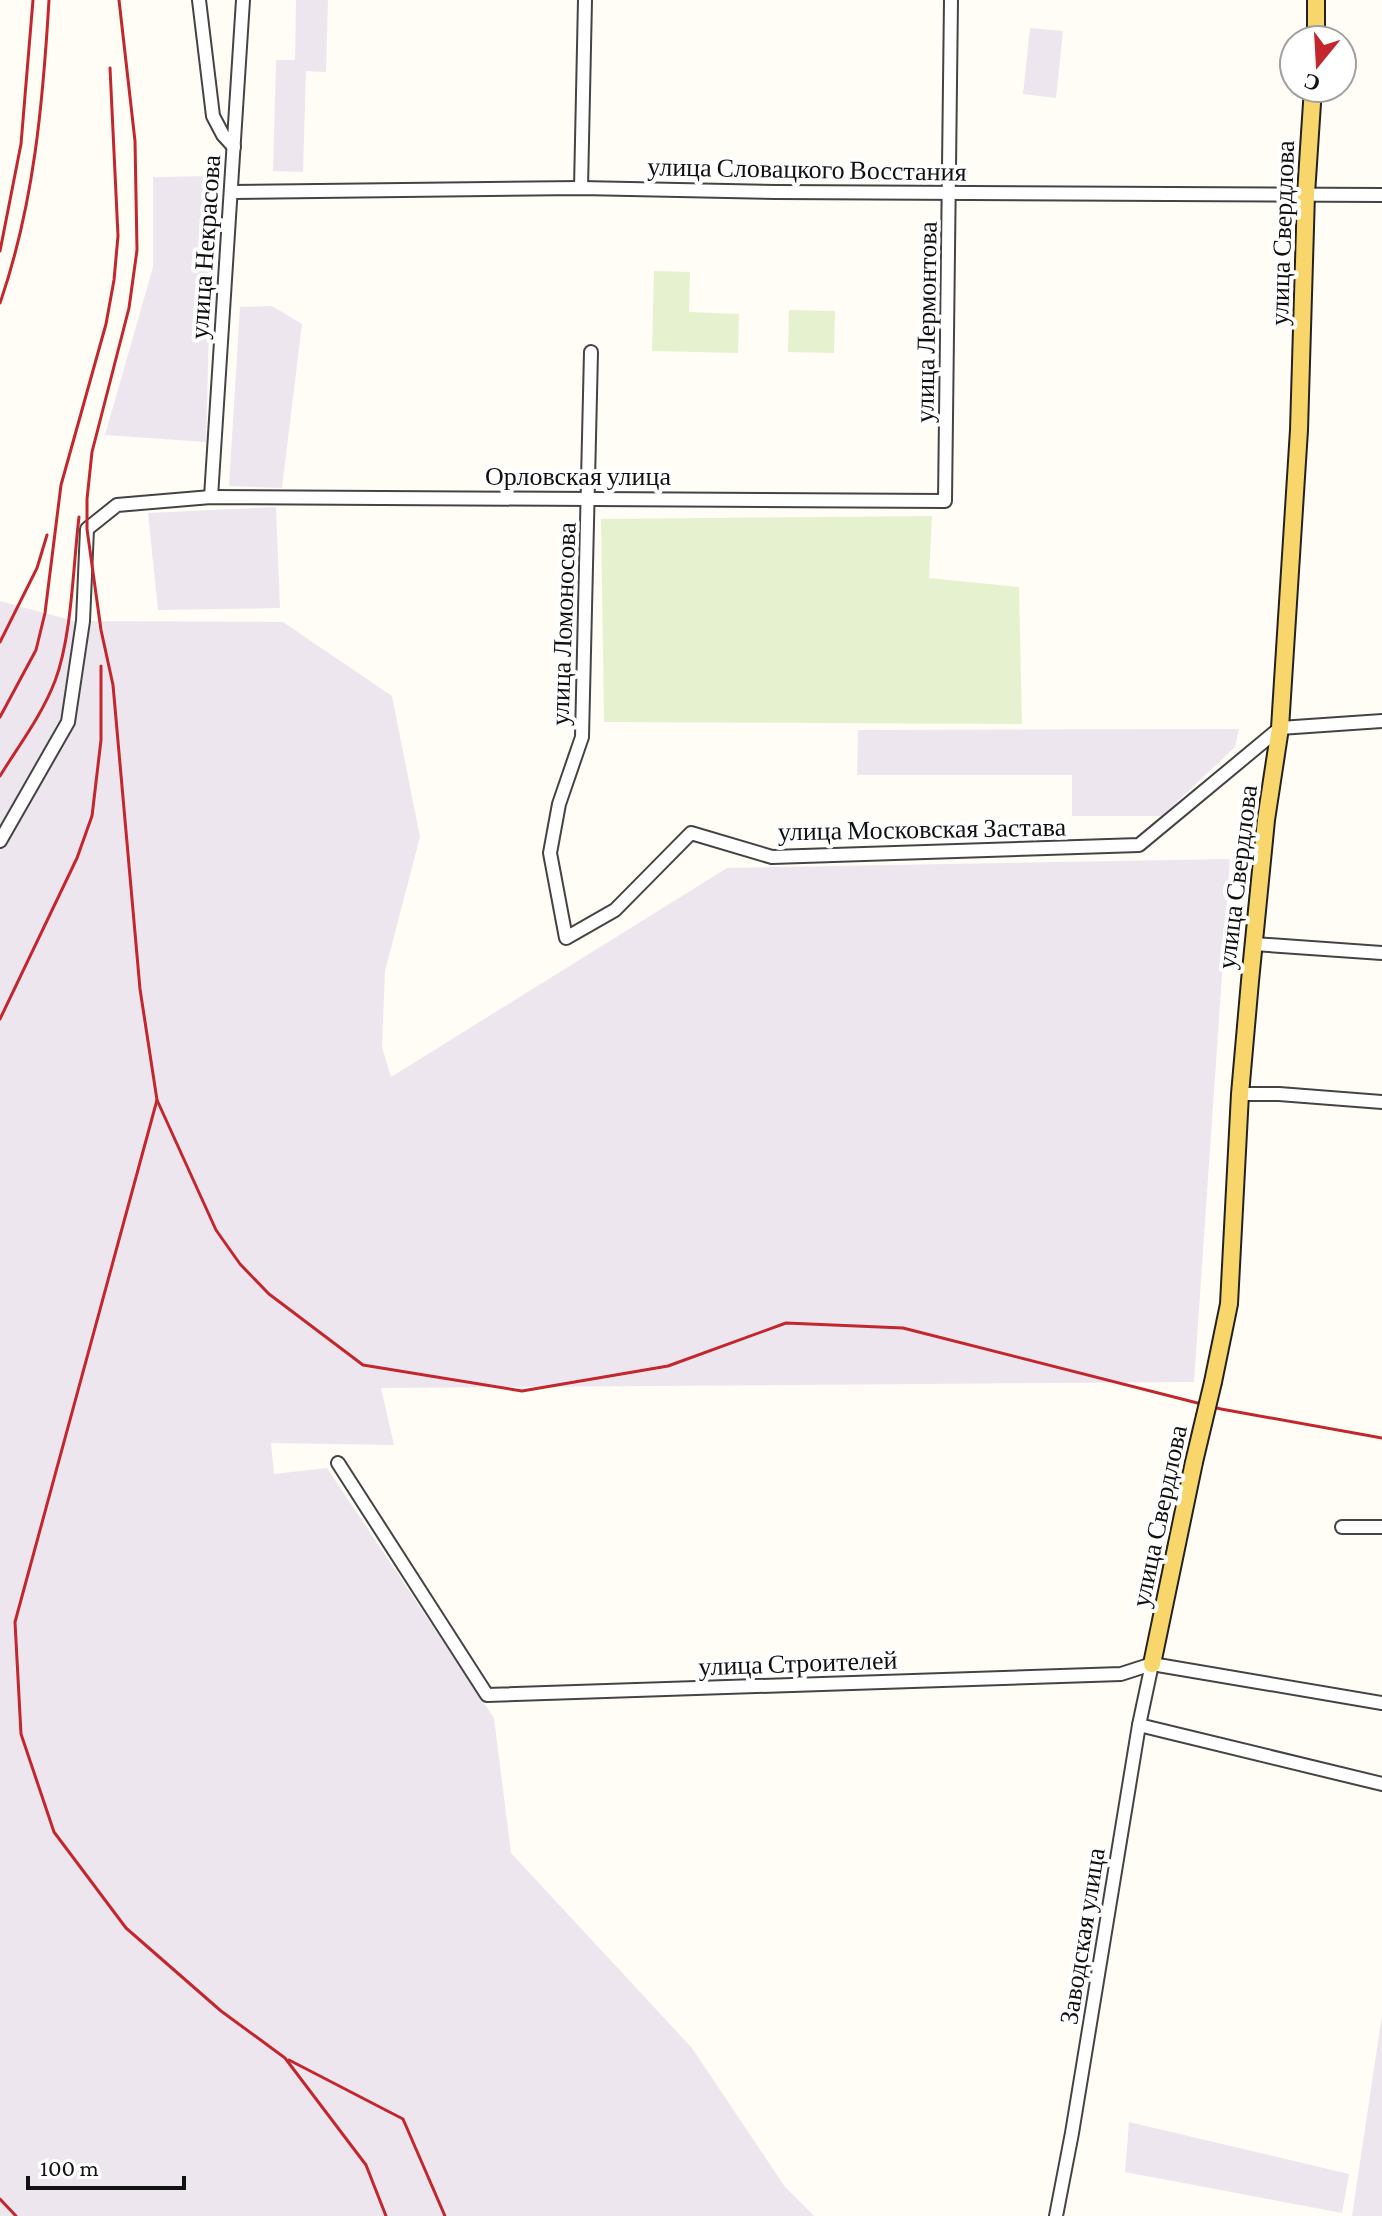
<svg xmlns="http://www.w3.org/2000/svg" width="1382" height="2216" viewBox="0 0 1382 2216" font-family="'Crimson Pro',serif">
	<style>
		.industrial { fill: #eee6ef }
		.pitch { fill: #e6f2cf }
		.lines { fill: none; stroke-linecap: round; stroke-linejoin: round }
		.minor-casing { stroke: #444; stroke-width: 16 }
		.major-casing { stroke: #222; stroke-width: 20 }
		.minor { stroke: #fff; stroke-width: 12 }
		.major { stroke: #f9d66b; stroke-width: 16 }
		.rail { stroke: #c4262e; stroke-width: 3 }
		.major-bridge-casing { stroke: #222; stroke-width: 20; stroke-linecap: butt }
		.major-bridge { stroke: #f9d66b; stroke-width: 16 }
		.labels { text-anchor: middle; stroke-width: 8; stroke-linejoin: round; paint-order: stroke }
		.street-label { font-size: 26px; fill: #111; stroke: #fff }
	</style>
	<rect width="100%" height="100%" fill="#fffdf5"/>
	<g class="industrial">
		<polygon points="296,0 328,0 326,72 306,71 303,172 273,171 276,60 295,60"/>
		<polygon points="1030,28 1063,31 1056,98 1023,94"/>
		<polygon points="213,176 206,442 105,435 153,267 153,177"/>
		<polygon points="272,306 302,324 282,488 229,486 240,307"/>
		<polygon points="276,507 280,608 158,610 148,513"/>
		<polygon points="0,601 74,621 283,622 392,696 420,837 385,971 382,1047 391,1077 727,868 1230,859 1194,1382 381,1388 394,1445 271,1443 274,1474 327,1468 494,1718 511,1853 692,2048 785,2187 814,2216 0,2216"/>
		<polygon points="1239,729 1235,747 1162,816 1072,816 1072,775 857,775 858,730"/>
		<polygon points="1382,2015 1382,2216 1352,2216"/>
		<polygon points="1129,2122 1349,2174 1342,2213 1125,2172"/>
	</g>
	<g class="pitch">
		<polygon points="654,271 690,272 689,312 739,314 738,353 652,351"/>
		<polygon points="789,310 835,311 834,353 788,352"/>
		<polygon points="932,516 929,578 1019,587 1022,724 604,722 601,519"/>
	</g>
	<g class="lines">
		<defs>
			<g id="minor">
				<polyline points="199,0 213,116 223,135 234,147"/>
				<polyline points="581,188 585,0"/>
				<polyline points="231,192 581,188 776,192 1382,195"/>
				<polyline points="591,352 582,737 559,804 550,853 566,938 615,910 691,833 772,857 1139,845 1280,728 1382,721"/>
				<polyline points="211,497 243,0"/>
				<polyline points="0,841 68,722 83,621 87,529 117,505 211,497 945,501 951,0"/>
				<polyline points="1254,944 1382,953"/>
				<polyline points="1240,1094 1279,1094 1382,1102"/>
				<polyline points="338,1463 487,1695 1121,1674 1152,1664 1382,1703"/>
				<polyline points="1342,1527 1382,1527"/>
				<polyline points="1139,1725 1382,1784"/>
				<polyline points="1056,2216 1072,2133 1139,1725 1152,1664"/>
			</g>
			<g id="major">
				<polyline points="1316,40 1316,0"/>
				<polyline points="1213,1382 1229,1304 1240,1094 1250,981 1266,820 1280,728 1299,430 1306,194 1313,88"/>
				<polyline points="1152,1664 1194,1462"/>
			</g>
		</defs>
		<use href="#minor" class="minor-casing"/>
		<use href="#major" class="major-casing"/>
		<use href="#minor" class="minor"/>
		<use href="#major" class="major"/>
		<g class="rail">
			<polyline points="119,0 135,141 137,250 129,308 92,452 87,499 87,529 101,630 113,685 140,989 157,1100 216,1230 240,1264 269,1294 363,1365 522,1391 668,1366 786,1323 903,1328 1221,1409 1382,1438"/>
			<polyline points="0,251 21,144 33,0"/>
			<path d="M0 303C34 205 43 102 49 0"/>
			<polyline points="0,642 37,568 47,535"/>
			<polyline points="0,717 36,650 45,613 61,485 106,324 114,280 118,236 110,68"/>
			<path d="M0 776C19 745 42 715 55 681 72 636 73 566 79 517"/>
			<polyline points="0,1019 77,858 92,816 101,740 101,666"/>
			<polyline points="157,1100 15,1622 21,1734 54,1832 126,1928 221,2011 285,2058 366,2165 386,2216"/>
			<polyline points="289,2060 403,2119 445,2216"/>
			<polyline points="0,2199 16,2216"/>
		</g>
		<defs>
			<polyline id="major-bridge" points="1194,1462 1213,1382"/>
		</defs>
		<use href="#major-bridge" class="major-bridge-casing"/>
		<use href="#major-bridge" class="major-bridge"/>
	</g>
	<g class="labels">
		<g class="street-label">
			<text transform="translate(807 169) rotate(1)" y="9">улица Словацкого Восстания</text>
			<text transform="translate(1282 233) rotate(-88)" y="9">улица Свердлова</text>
			<text transform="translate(205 247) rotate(-86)" y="9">улица Некрасова</text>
			<text transform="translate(926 322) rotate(-89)" y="9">улица Лермонтова</text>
			<text x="578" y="485">Орловская улица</text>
			<text transform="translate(563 624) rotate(-88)" y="9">улица Ломоносова</text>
			<text transform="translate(922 829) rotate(-1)" y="9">улица Московская Застава</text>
			<text transform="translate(1237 877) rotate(-83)" y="9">улица Свердлова</text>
			<text transform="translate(1159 1516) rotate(-78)" y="9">улица Свердлова</text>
			<text transform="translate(798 1663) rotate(-2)" y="9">улица Строителей</text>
			<text transform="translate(1082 1936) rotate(-81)" y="9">Заводская улица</text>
		</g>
	</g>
	<g transform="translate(1318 64) rotate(198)"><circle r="38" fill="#ffffff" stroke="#a0a0a0" stroke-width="2"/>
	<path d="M0-6L14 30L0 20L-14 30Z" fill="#c4262e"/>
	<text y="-12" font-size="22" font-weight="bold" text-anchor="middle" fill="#111111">С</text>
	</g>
	<path d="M28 2176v12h156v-12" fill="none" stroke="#111111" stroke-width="4"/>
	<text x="40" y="2176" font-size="24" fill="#111111" stroke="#ffffff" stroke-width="6" paint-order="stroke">100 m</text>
</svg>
